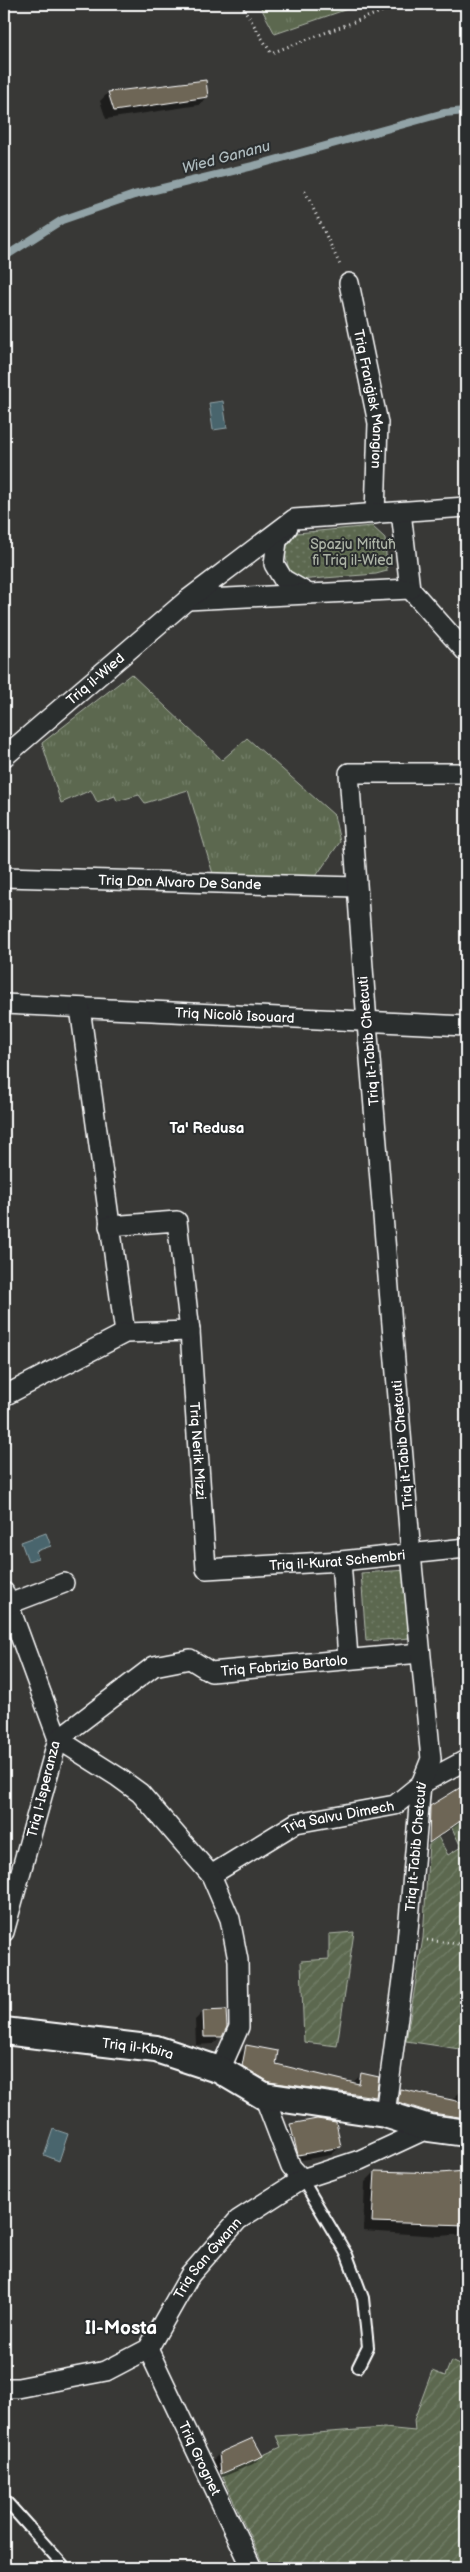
<svg xmlns="http://www.w3.org/2000/svg" width="470" height="2572" viewBox="0 0 470 2572" font-family="'Balsamiq Sans',sans-serif">
	<style>
		.grass { fill: url(#grass-tufts); stroke: #adb4a7 }
		.park { fill: url(#park-dots); stroke: #adb4a7 }
		.garden { fill: url(#garden-furrows); stroke: #adb4a7 }
		.water { fill: #49656d; stroke: #92a3a7 }
		.shadow { fill: #0007 }
		.lines { fill: none; stroke-linecap: round; stroke-linejoin: round }
		.stream { stroke: #92a3a7; stroke-width: 8 }
		.building { fill: #6e6656; stroke: #fff }
		.lane-casing { stroke: #fff; stroke-width: 14 }
		.street-casing { stroke: #fff; stroke-width: 22 }
		.secondary-casing { stroke: #fff; stroke-width: 30 }
		.path { stroke: #fff; stroke-width: 3; stroke-dasharray: 1 4; stroke-linecap: butt }
		.lane { stroke: #2a2d2e; stroke-width: 10 }
		.street { stroke: #2a2d2e; stroke-width: 19 }
		.secondary { stroke: #2a2d2e; stroke-width: 26 }
		.labels { text-anchor: middle; stroke-width: 4; stroke-linejoin: round; paint-order: stroke }
		.street-label { font-size: 14px; fill: #fff; stroke: #2a2d2e }
		.park-label { font-size: 14px; fill: #adb4a7; stroke: #2a2d2e }
		.water-label { font-size: 15px; font-style: italic; fill: #adbabd; stroke: #2a2d2e }
		.neighbourhood-label { font-size: 15px; font-weight: bold; fill: #fff; stroke: #2a2d2e }
		.district-label { font-size: 19px; font-weight: bold; fill: #fff; stroke: #2a2d2e }
	</style>
	<defs>
		<pattern id="grass-tufts" width="24" height="20" patternUnits="userSpaceOnUse" patternTransform="scale(1.25)"><rect width="24" height="20" fill="#5b684f"/><path d="M3 7l-1-3M5 7V3M7 7l1-3M15 17l-1-3M17 17v-4M19 17l1-3" fill="none" stroke="#747f69"/></pattern>
		<pattern id="park-dots" width="8" height="8" patternUnits="userSpaceOnUse" patternTransform="scale(1.25)"><rect width="8" height="8" fill="#5b684f"/><path d="M2 2h.1M6 6h.1" fill="none" stroke="#747f69" stroke-width="1.8" stroke-linecap="round"/></pattern>
		<pattern id="garden-furrows" width="10" height="10" patternUnits="userSpaceOnUse" patternTransform="scale(1.25)"><rect width="10" height="10" fill="#5b684f"/><path d="M-1 1l2-2M0 10L10 0M9 11l2-2" fill="none" stroke="#747f69"/></pattern>
	</defs>
	<rect width="100%" height="100%" fill="#383836"/>
	<filter id="ink" filterUnits="userSpaceOnUse"><feTurbulence type="fractalNoise" baseFrequency=".02" numOctaves="2"/><feDisplacementMap in="SourceGraphic" scale="10" xChannelSelector="R" yChannelSelector="G"/><feConvolveMatrix kernelMatrix="1 2 1 2 8 2 1 2 1" color-interpolation-filters="sRGB"/></filter>
	<g filter="url(#ink)">
		<g class="grass">
			<polygon points="259,4 362,4 275,34"/>
			<polygon points="131,674 222,760 247,738 334,815 340,842 314,879 213,874 188,790 145,803 139,795 117,801 115,796 97,802 91,790 61,803 42,743"/>
		</g>
		<g class="park">
			<polygon points="372,526 385,538 387,571 376,574 298,580 289,570 284,550 297,533"/>
			<polygon points="408,1570 412,1638 366,1641 361,1573"/>
		</g>
		<g class="garden">
			<polygon points="466,1817 466,2050 406,2041 423,1938 429,1843 438,1837 448,1855 461,1847 451,1826"/>
			<polygon points="354,1932 337,2046 304,2042 301,1961 329,1959 329,1934"/>
			<polygon points="461,2359 466,2361 466,2568 265,2568 221,2474 281,2447 276,2436 384,2428 415,2431 414,2420 432,2371 445,2376 451,2361 459,2365"/>
		</g>
		<g class="water">
			<polygon points="223,401 227,428 213,430 209,403"/>
			<polygon points="46,1533 51,1546 36,1551 38,1558 28,1561 21,1542"/>
			<polygon points="53,2129 68,2134 59,2161 44,2155"/>
		</g>
		<g class="shadow">
			<polygon points="108,93 207,97 199,105 106,119 100,101"/>
			<polygon points="466,1786 466,1819 422,1849 423,1816 431,1807"/>
			<polygon points="203,2012 221,2036 213,2044 196,2045 195,2020"/>
			<polygon points="246,2047 274,2065 352,2083 361,2075 377,2078 375,2097 365,2106 260,2090 234,2075 237,2056"/>
			<polygon points="400,2090 451,2101 460,2092 466,2093 466,2133 422,2123 390,2100"/>
			<polygon points="291,2125 340,2147 331,2155 290,2162 282,2133"/>
			<polygon points="375,2172 440,2175 466,2172 466,2234 439,2236 363,2231 365,2182"/>
			<polygon points="219,2454 262,2456 253,2464 213,2481 211,2462"/>
		</g>
		<g class="lines">
			<polyline class="stream" points="4,257 62,220 134,195 253,166 444,113 466,111"/>
		</g>
		<g class="building">
			<polygon points="206,80 208,97 114,111 108,92"/>
			<polygon points="466,1784 466,1817 429,1843 430,1806"/>
			<polygon points="226,2010 227,2027 222,2037 204,2037 203,2011"/>
			<polygon points="246,2045 278,2051 276,2064 359,2084 361,2073 379,2077 376,2097 269,2082 242,2066"/>
			<polygon points="400,2089 466,2103 466,2118 432,2113 398,2102"/>
			<polygon points="317,2119 336,2122 341,2147 298,2155 290,2124"/>
			<polygon points="375,2171 440,2173 466,2171 466,2225 372,2222"/>
			<polygon points="253,2438 263,2456 221,2474 219,2453"/>
		</g>
		<g class="lines">
			<defs>
				<g id="lane">
					<polyline points="302,2179 347,2255 363,2298 368,2347 358,2367"/>
					<polyline points="4,2499 64,2566"/>
				</g>
				<g id="street">
					<path id="s1" d="M349 283 378 423 375 514"/>
					<polyline points="401,512 410,589"/>
					<polyline points="288,527 277,541 274,564 283,579 309,594"/>
					<polyline points="410,589 466,652"/>
					<polyline points="187,600 410,589"/>
					<path id="s2" d="M4 757 187 600 294 519 466 507"/>
					<path id="s3" d="M4 877 356 887"/>
					<path id="s4" d="M4 1004 466 1026"/>
					<polyline points="80,1008 125,1333"/>
					<path id="s5" d="M109 1226 177 1221 190 1331 206 1569 341 1561 466 1548"/>
					<polyline points="4,1396 125,1333 190,1331"/>
					<polyline points="341,1561 348,1658"/>
					<polyline points="4,1592 58,1739 4,1932"/>
					<polyline points="9,1604 64,1583"/>
					<path id="s6" d="M211 1875 296 1823 395 1805 421 1784 466 1760"/>
					<path id="s7" d="M220 2070 239 2027 238 1960 230 1919 211 1875 140 1793 118 1777 58 1739 154 1666 190 1659 211 1672 420 1653"/>
					<polyline points="264,2096 291,2167 302,2179"/>
					<path id="s8" d="M385 2114 405 1964 421 1784 431 1759 411 1554 367 1023 349 773H466"/>
					<path id="s9" d="M148 2349 252 2568"/>
					<path id="s10" d="M4 2388H18L106 2371 148 2349 190 2275 238 2220 302 2179 360 2160 429 2128"/>
				</g>
				<g id="secondary">
					<path id="s11" d="M4 2031 156 2049 220 2070 264 2096 385 2114 429 2128 466 2133"/>
				</g>
			</defs>
			<use href="#lane" class="lane-casing"/>
			<use href="#street" class="street-casing"/>
			<use href="#secondary" class="secondary-casing"/>
			<g class="path">
				<polyline points="241,4 271,53 402,4"/>
				<polyline points="305,191 340,265"/>
				<polyline points="427,1940 466,1945"/>
			</g>
			<use href="#lane" class="lane"/>
			<use href="#street" class="street"/>
			<use href="#secondary" class="secondary"/>
		</g>
	</g>
	<g class="labels">
		<g class="street-label">
			<text dy="5" stroke="none"><textPath href="#s1" startOffset="118">Triq Franġisk Mangion</textPath></text>
			<text dy="5" stroke="none"><textPath href="#s2" startOffset="120">Triq il-Wied</textPath></text>
			<text dy="5" stroke="none"><textPath href="#s3" startOffset="176">Triq Don Alvaro De Sande</textPath></text>
			<text dy="5" stroke="none"><textPath href="#s4" startOffset="231">Triq Nicolò Isouard</textPath></text>
			<text transform="translate(368 1041) rotate(-95)" y="5">Triq it-Tabib Chetcuti</text>
			<text transform="translate(402 1445) rotate(-95)" y="5">Triq it-Tabib Chetcuti</text>
			<text dy="5" stroke="none"><textPath href="#s5" startOffset="299">Triq Nerik Mizzi</textPath></text>
			<text dy="5" stroke="none"><textPath href="#s5" startOffset="549">Triq il-Kurat Schembri</textPath></text>
			<text dy="5" stroke="none"><textPath href="#s7" startOffset="666">Triq Fabrizio Bartolo</textPath></text>
			<text transform="translate(43 1789) rotate(-76)" y="5">Triq l-Isperanza</text>
			<text dy="5" stroke="none"><textPath href="#s6" startOffset="142">Triq Salvu Dimech</textPath></text>
			<text dy="5" stroke="none"><textPath href="#s8" startOffset="269">Triq it-Tabib Chetcuti</textPath></text>
			<text dy="5" stroke="none"><textPath href="#s11" startOffset="135">Triq il-Kbira</textPath></text>
			<text dy="5" stroke="none"><textPath href="#s10" startOffset="260">Triq San Ġwann</textPath></text>
			<text dy="5" stroke="none"><textPath href="#s9" startOffset="121">Triq Grognet</textPath></text>
		</g>
		<g class="park-label">
			<text x="353" y="549">Spazju Miftuħ<tspan x="353" dy="16">fi Triq il-Wied</tspan></text>
		</g>
		<g class="water-label">
			<text transform="translate(226 157) rotate(-15)" y="5">Wied Gananu</text>
		</g>
		<g class="neighbourhood-label">
			<text x="207" y="1133">Ta' Redusa</text>
		</g>
		<g class="district-label">
			<text x="121" y="2334">Il-Mosta</text>
		</g>
	</g>
	<rect width="470" height="2572" fill="none" stroke="#2a2d2e" stroke-width="20"/>
	<rect x="10" y="10" width="450" height="2552" fill="none" stroke="#fff" stroke-width="2" filter="url(#ink)"/>
</svg>
